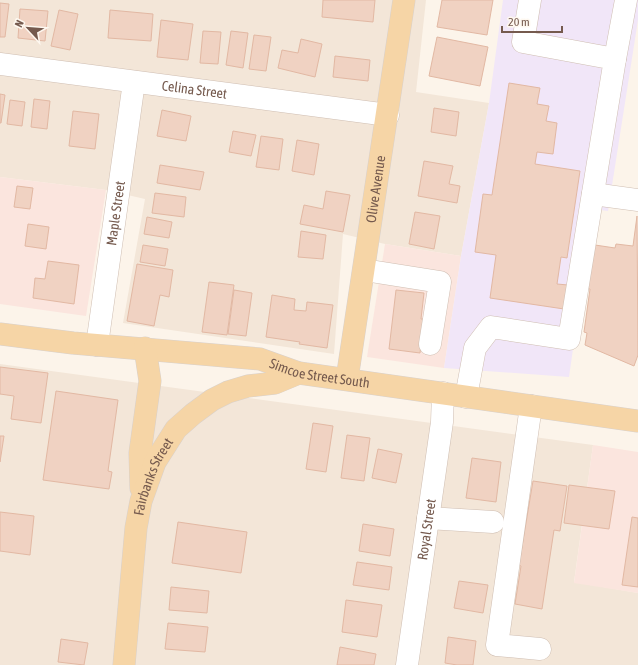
<svg xmlns="http://www.w3.org/2000/svg" width="638" height="665" viewBox="0 0 638 665" font-family="'Asap Condensed',sans-serif">
	<style>
		.residential { fill: #f3e6d8 }
		.commercial { fill: #fbe5de }
		.education { fill: #f1e6f8 }
		.building { fill: #f0d2c2; stroke: #e2b8a3 }
		.lines { fill: none; stroke-linecap: round; stroke-linejoin: round }
		.minor-casing { stroke: #cfbeb2; stroke-width: 23 }
		.major-casing { stroke: #d8d1cd; stroke-width: 23 }
		.minor { stroke: #fff; stroke-width: 22 }
		.major { stroke: #f6d5a6; stroke-width: 22 }
		.labels { text-anchor: middle; stroke-width: 3.5; stroke-linejoin: round; paint-order: stroke }
		.street-label { font-size: 14px; fill: #755a4e; stroke: #fef8f0 }
	</style>
	<rect width="100%" height="100%" fill="#fcf4ea"/>
	<g class="residential">
		<polygon points="0,0 426,0 416,92 489,103 461,256 385,244 343,234 334,354 123,323 145,199 106,190 0,177"/>
		<polygon points="0,364 593,445 574,582 638,593 638,665 0,665"/>
	</g>
	<g class="commercial">
		<polygon points="0,177 106,190 86,316 0,304"/>
		<polygon points="385,244 461,256 444,368 367,357"/>
		<polygon points="593,445 638,452 638,593 574,583"/>
	</g>
	<polygon class="education" points="503,0 638,0 638,20 608,211 593,209 569,377 444,368 461,256 489,103"/>
	<g class="building">
		<polygon points="323,0 375,0 373,22 322,17"/>
		<polygon points="442,0 493,0 487,35 437,27"/>
		<polygon points="0,3 9,4 5,37 0,37"/>
		<polygon points="20,9 48,11 45,41 18,38"/>
		<polygon points="59,10 78,14 70,50 51,46"/>
		<polygon points="110,10 153,14 151,41 108,38"/>
		<polygon points="161,20 193,24 188,60 157,57"/>
		<polygon points="203,31 221,32 218,64 200,63"/>
		<polygon points="231,31 248,33 243,68 226,65"/>
		<polygon points="254,35 271,37 266,71 249,69"/>
		<polygon points="437,37 488,47 480,86 429,76"/>
		<polygon points="301,39 322,44 315,77 278,68 282,50 298,53"/>
		<polygon points="335,56 370,60 368,81 333,77"/>
		<polygon points="509,83 540,88 537,104 549,106 546,121 557,123 553,154 537,152 535,164 580,171 567,258 561,257 557,284 568,285 564,309 490,298 496,255 475,252 483,194 492,195"/>
		<polygon points="0,94 5,95 1,123 0,123"/>
		<polygon points="34,99 50,101 47,129 31,127"/>
		<polygon points="10,100 25,102 22,126 7,124"/>
		<polygon points="434,108 459,112 456,136 431,132"/>
		<polygon points="162,110 191,116 186,141 157,136"/>
		<polygon points="73,111 99,114 95,149 69,146"/>
		<polygon points="233,131 256,135 251,156 229,152"/>
		<polygon points="261,136 283,139 279,170 256,167"/>
		<polygon points="297,140 319,144 314,175 292,171"/>
		<polygon points="424,161 453,166 449,184 460,186 457,203 418,196"/>
		<polygon points="160,165 204,172 200,190 157,183"/>
		<polygon points="17,186 33,188 30,209 14,207"/>
		<polygon points="326,191 350,195 343,232 300,224 304,205 323,209"/>
		<polygon points="155,193 186,197 184,217 152,213"/>
		<polygon points="415,212 440,216 434,249 409,244"/>
		<polygon points="637,216 638,355 634,366 585,345 587,333 584,332 590,289 583,288 595,245 615,248 616,244 633,246"/>
		<polygon points="147,217 172,222 169,238 144,234"/>
		<polygon points="28,224 49,227 46,249 25,246"/>
		<polygon points="301,231 326,235 323,259 298,257"/>
		<polygon points="143,245 168,249 165,266 140,262"/>
		<polygon points="48,261 79,265 74,304 33,298 35,278 45,279"/>
		<polygon points="137,264 173,270 169,297 160,295 154,326 127,321"/>
		<polygon points="209,282 234,285 227,335 202,332"/>
		<polygon points="234,290 252,293 246,336 228,334"/>
		<polygon points="396,290 424,293 421,319 424,319 420,353 389,349"/>
		<polygon points="272,295 295,299 294,310 306,311 307,302 333,305 327,348 299,344 300,342 266,337"/>
		<polygon points="0,367 48,373 41,423 11,419 14,396 0,394"/>
		<polygon points="56,391 118,400 108,471 112,472 109,489 43,480"/>
		<polygon points="313,423 333,426 326,472 306,469"/>
		<polygon points="347,435 370,438 364,481 341,478"/>
		<polygon points="0,436 4,436 0,462"/>
		<polygon points="378,449 402,454 396,483 372,478"/>
		<polygon points="472,458 501,462 496,502 466,498"/>
		<polygon points="533,481 567,486 560,531 554,530 542,609 515,604 521,566 519,565"/>
		<polygon points="569,485 615,491 609,529 564,523"/>
		<polygon points="0,512 34,516 30,555 0,551"/>
		<polygon points="632,517 638,518 638,587 622,585"/>
		<polygon points="178,522 247,532 241,573 172,563"/>
		<polygon points="363,524 394,529 390,556 359,551"/>
		<polygon points="357,562 392,567 389,590 353,585"/>
		<polygon points="459,581 488,585 483,613 454,608"/>
		<polygon points="171,587 209,591 207,613 169,610"/>
		<polygon points="346,600 382,605 377,637 342,632"/>
		<polygon points="168,623 208,627 205,652 165,649"/>
		<polygon points="448,637 476,641 473,665 457,665 445,663"/>
		<polygon points="61,639 88,643 84,665 58,662"/>
		<polygon points="340,647 376,654 374,665 337,665"/>
	</g>
	<g class="lines">
		<defs>
			<g id="minor">
				<polyline points="615,59 626,0"/>
				<path id="s1" d="M0 64 388 115"/>
				<polyline points="593,194 638,200"/>
				<polyline points="364,270 440,282 430,344"/>
				<path id="s2" d="M97 345 134 82"/>
				<polyline points="466,397 475,348 491,327 569,339 615,59 523,42 530,0"/>
				<polyline points="531,406 497,645 540,649"/>
				<polyline points="428,518 493,522"/>
				<path id="s3" d="M407 665 442 422 443 393"/>
			</g>
			<g id="major">
				<path id="s4" d="M0 334 73 343 260 359 299 373 638 421"/>
				<path id="s5" d="M347 379 404 0"/>
				<polyline points="141,488 140,453 150,381 145,348"/>
				<path id="s6" d="M124 665 136 528 141 501 155 462 176 429 193 414 212 400 228 392 248 386 275 383 299 373"/>
			</g>
		</defs>
		<use href="#minor" class="minor-casing"/>
		<use href="#major" class="major-casing"/>
		<use href="#minor" class="minor"/>
		<use href="#major" class="major"/>
	</g>
	<g class="labels">
		<g class="street-label">
			<text dy="5" stroke="none"><textPath href="#s1" startOffset="196">Celina Street</textPath></text>
			<text dy="5" stroke="none"><textPath href="#s5" startOffset="192">Olive Avenue</textPath></text>
			<text dy="5" stroke="none"><textPath href="#s2" startOffset="133">Maple Street</textPath></text>
			<text dy="5" stroke="none"><textPath href="#s4" startOffset="323">Simcoe Street South</textPath></text>
			<text dy="5" stroke="none"><textPath href="#s6" startOffset="192">Fairbanks Street</textPath></text>
			<text dy="5" stroke="none"><textPath href="#s3" startOffset="137">Royal Street</textPath></text>
		</g>
	</g>
	<g transform="translate(28 28) rotate(296)" stroke="#fef8f0" stroke-width="3" paint-order="stroke">
	<path d="M0-3L7 15L0 10L-7 15Z" fill="#755a4e"/>
	<text y="-6" font-size="11" font-weight="bold" text-anchor="middle" fill="#755a4e">N</text>
	</g>
	<path d="M502 26v6h60v-6" fill="none" stroke="#755a4e" stroke-width="2"/>
	<text x="508" y="26" font-size="12" fill="#755a4e" stroke="#fef8f0" stroke-width="3" paint-order="stroke">20 m</text>
</svg>
